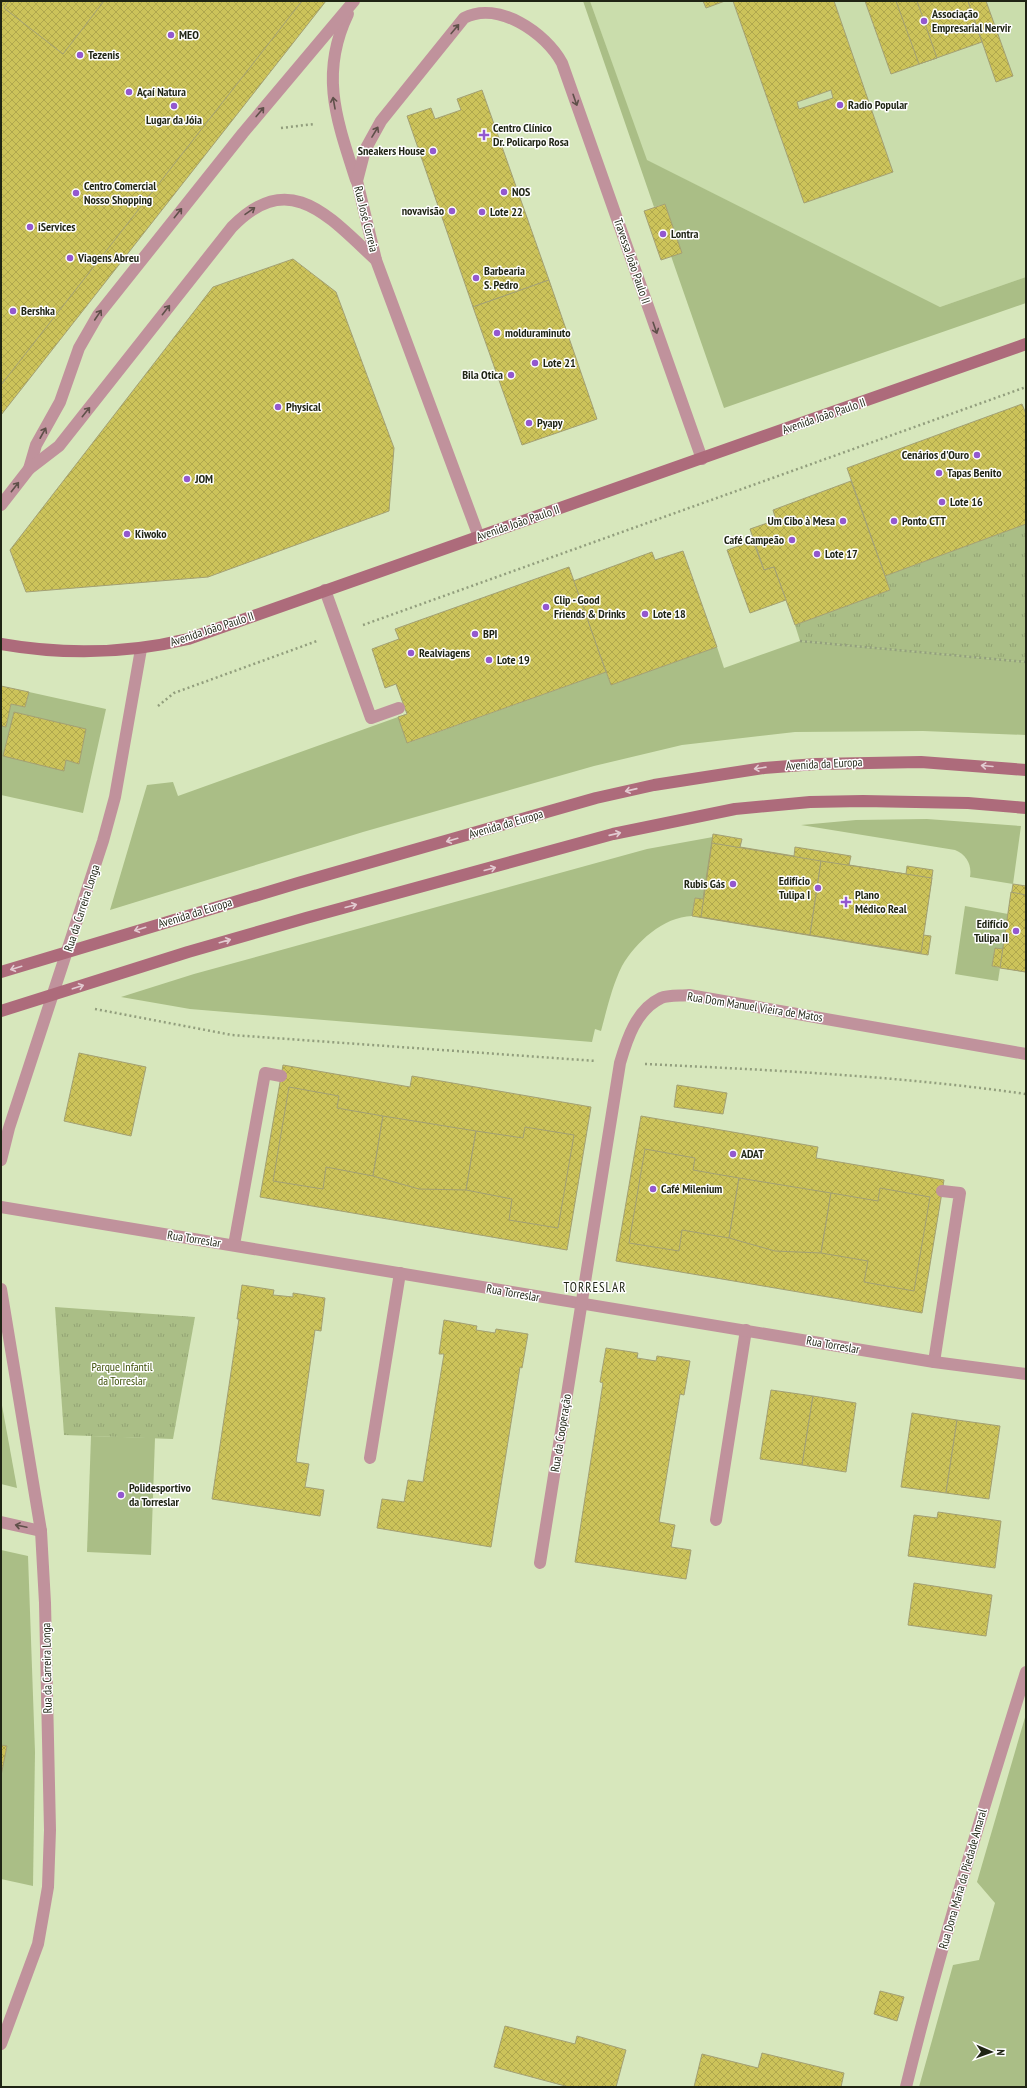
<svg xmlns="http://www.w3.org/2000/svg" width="1027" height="2088" viewBox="0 0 1027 2088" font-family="'PT Sans Narrow',sans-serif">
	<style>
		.built { fill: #caddac }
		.green { fill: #aabe86 }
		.park { fill: url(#park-tufts) }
		.building { fill: url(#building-cross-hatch); stroke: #a3a074; fill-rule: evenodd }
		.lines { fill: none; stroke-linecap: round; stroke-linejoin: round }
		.path { stroke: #929e7d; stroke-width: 2.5; stroke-dasharray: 2 3; stroke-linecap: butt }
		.lane { stroke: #c0929c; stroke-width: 12 }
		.street { stroke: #c0929c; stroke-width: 12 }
		.secondary { stroke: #ad6b7b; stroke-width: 12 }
		.oneway { stroke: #5f504a }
		.oneway2 { stroke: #e2cbd1 }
		.poi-dot { fill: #9358cf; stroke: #fff; stroke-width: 1.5 }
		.labels { text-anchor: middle; stroke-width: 3; stroke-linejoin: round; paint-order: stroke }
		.poi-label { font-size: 12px; font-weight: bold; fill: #1f2414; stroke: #fff; text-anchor: start }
		.street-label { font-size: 12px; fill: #1f2414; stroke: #fff }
		.park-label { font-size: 12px; fill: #3c4f07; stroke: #fff }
		.neighbourhood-label { font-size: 13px; letter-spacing: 1px; fill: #1f2414; stroke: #fff }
	</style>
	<defs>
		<pattern id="park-tufts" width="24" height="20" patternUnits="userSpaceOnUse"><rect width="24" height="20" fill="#aabe86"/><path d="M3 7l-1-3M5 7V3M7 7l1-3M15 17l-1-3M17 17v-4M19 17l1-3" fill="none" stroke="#92a373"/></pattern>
		<pattern id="building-cross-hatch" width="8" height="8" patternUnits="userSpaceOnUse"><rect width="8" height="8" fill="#ccc35a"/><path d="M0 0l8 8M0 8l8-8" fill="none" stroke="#afa74d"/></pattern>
	</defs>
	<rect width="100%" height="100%" fill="#d7e7bc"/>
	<polygon class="built" points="590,1 1026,1 1026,277 940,307 646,160"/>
	<g class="green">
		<polygon points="583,1 590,1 647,160 940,307 1026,277 1026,303 724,408 671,256 682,253 665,204 654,207"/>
		<polygon points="800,641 1026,662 1026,735 923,731 795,732 682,745 594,766 363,832 110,910 147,785 173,782 178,796 398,717 408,743 606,672 611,685 717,647 724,668"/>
		<polygon points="29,692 106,709 83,813 1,795 1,726 6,727 11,704 25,707"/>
		<path d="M927 819 1021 826 1013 884 970 877C972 865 967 855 955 850L801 825 856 820Z"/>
		<path d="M713 837 703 899 695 898 692 916C663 917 636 942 622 966 612 986 607 1009 601 1031L595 1029 592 1042 190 1009 121 997 194 974 647 849Z"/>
		<polygon points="965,906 1008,914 1003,949 995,948 992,966 1000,968 998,981 955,974"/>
		<polygon points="1,1400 17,1488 1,1484"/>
		<polygon points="91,1436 155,1438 151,1555 87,1552"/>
		<polygon points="1,1550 28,1556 35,1752 33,1886 1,1879"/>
		<polygon points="1026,1714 1026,2087 919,2087 953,1965 979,1960 995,1903 977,1882"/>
	</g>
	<g class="park">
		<polygon points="1026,524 1026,662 800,641 795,625 890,590 885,576"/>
		<polygon points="55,1307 195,1317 173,1439 64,1435"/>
	</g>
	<g class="building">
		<polygon points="1,1 326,1 1,415"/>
		<polygon points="1,1 302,1 1,385"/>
		<polygon points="9,1 104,1 63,54 4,8"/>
		<polygon points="703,1 725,1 706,8"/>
		<path d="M733 1H834L893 172 804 203ZM831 90 833 98 799 109 797 102Z"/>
		<polygon points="865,1 968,1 982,42 891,74"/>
		<polygon points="896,1 917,1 937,58 919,64"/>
		<polygon points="968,1 986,1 1013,76 996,82"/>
		<polygon points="482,90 549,280 473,307 407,116 431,108 435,119 461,110 457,99"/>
		<polygon points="665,204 682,253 661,260 644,211"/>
		<polygon points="293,259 336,292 394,448 389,511 208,577 26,592 10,550 213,287"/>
		<polygon points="549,280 597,419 522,445 473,307"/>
		<polygon points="1022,404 1026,414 1026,524 885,576 847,468"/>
		<polygon points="851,481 890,590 795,625 774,567 764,570 750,529 776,520 773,510"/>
		<polygon points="753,541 764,570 774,567 786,600 750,613 727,550"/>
		<polygon points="683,551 717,647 611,685 573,581 652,552 655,560"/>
		<polygon points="569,567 606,672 407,743 398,717 407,714 396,684 385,688 372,649 399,639 395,629"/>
		<polygon points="1,686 29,692 25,707 11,704 6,727 1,726"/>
		<polygon points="14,712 86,729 79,764 66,760 64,771 3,756"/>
		<polygon points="713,834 742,839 740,847 794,856 795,847 851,856 849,865 906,874 907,866 933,870 923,935 931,936 928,955 692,916 695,898 703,899"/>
		<polygon points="712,843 821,861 810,935 701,917"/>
		<polygon points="821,861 932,878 921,953 810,935"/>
		<polygon points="1013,884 1026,886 1026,972 992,966 995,948 1003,949"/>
		<polygon points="1011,892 1026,895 1026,972 1000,968"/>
		<polygon points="79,1053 146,1067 131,1136 64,1121"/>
		<polygon points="283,1065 410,1087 412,1076 591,1107 567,1250 260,1197"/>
		<polygon points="677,1085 727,1093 723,1114 674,1107"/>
		<polygon points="289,1087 339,1096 337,1108 383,1116 373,1176 326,1167 323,1189 273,1181"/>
		<polygon points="383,1116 476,1131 466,1190 419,1189 373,1176"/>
		<polygon points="641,1116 818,1147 816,1158 944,1180 922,1313 616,1261"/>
		<polygon points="525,1127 574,1135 558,1228 509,1220 512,1199 466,1190 476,1131 523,1138"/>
		<polygon points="645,1149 695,1158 693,1170 739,1178 729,1238 682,1230 679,1251 629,1243"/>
		<polygon points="739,1178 831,1193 821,1253 775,1251 729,1238"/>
		<polygon points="880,1188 930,1197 914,1291 864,1282 868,1261 821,1253 831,1193 878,1201"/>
		<polygon points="242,1285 274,1290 273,1295 293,1297 293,1293 325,1298 321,1331 315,1330 296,1462 309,1464 305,1487 324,1490 320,1516 212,1499 239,1319 237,1319"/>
		<polygon points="444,1320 477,1326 476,1330 495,1333 496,1329 528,1334 522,1368 520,1367 491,1547 377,1528 382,1499 404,1502 408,1480 423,1482 444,1354 439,1354"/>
		<polygon points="606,1348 638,1353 637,1358 656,1361 657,1356 690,1361 684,1395 680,1394 659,1522 675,1525 671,1547 691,1550 686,1579 575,1562 603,1383 600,1382"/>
		<polygon points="771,1390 813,1396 802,1465 760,1459"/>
		<polygon points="813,1396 856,1403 846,1472 802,1465"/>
		<polygon points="912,1413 957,1420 946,1493 901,1487"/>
		<polygon points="957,1420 1000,1426 989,1499 946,1493"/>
		<polygon points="938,1512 1001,1521 995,1568 908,1556 914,1515 937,1518"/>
		<polygon points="914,1583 992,1595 986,1636 908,1625"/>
		<polygon points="1,1745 7,1746 1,1776"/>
		<polygon points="880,1991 904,1997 897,2021 874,2014"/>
		<polygon points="505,2026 575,2044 577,2036 626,2050 616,2087 569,2087 494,2067"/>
		<polygon points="762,2053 844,2073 841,2087 694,2087 702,2054 758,2068"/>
	</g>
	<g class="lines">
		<g class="path">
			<polyline points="281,128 314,124"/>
			<polyline points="363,625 1026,387"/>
			<polyline points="800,641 1026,662"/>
			<polyline points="158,706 174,693 317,641"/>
			<polyline points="95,1009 232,1035 596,1061"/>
			<path d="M645 1064C772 1070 900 1076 1026 1094"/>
		</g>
		<g class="lane">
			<polyline points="325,590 371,718 399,708"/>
			<polyline points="234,1245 265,1073 281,1076"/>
			<polyline points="934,1362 960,1193 942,1191"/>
			<polyline points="370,1458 400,1273"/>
			<polyline points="716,1520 746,1330"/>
		</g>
		<g class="street">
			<path d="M348 14C319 74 337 121 356 180"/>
			<polyline points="29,469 36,445 60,402 79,348 98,315 243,133 354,1"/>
			<path d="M1 505 29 469 59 446 232 227C290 167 330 218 376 260"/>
			<path d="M479 537 376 260 357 181 365 150 381 121 464 18C498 0 546 33 562 63L702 459"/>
			<polyline points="1,1160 9,1128 103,841 115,797 141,649"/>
			<polyline points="1,1207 934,1362 1026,1374"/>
			<polyline points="1,1289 41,1531 45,1603 50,1830 48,1887 38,1944 1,2044"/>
			<polyline points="1,1522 41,1531"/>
			<path d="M540 1563 620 1063C627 1039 636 1010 661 998 668 995 681 996 689 995L1026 1054"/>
			<path d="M906 2087C940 1947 983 1810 1026 1672"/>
		</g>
		<g class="secondary">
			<path d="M1 644C64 655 126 654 188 639L1026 344"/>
			<polyline points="1,972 298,883 596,798 654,785 764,768 816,764 921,762 1026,770"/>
			<polyline points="1,1011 188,952 306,918 613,834 735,809 810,802 863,801 968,803 1026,808"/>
		</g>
	</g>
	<defs><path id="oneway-shaft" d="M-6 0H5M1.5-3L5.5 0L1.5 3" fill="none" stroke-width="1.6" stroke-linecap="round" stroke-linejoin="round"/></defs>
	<g class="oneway">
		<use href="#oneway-shaft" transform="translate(455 29) rotate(-50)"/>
		<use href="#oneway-shaft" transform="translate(575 100) rotate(71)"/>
		<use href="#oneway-shaft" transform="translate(334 103) rotate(-100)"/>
		<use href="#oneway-shaft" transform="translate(260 112) rotate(-50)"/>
		<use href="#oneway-shaft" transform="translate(375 132) rotate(-59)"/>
		<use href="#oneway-shaft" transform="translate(250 211) rotate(-35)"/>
		<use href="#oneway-shaft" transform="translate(178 213) rotate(-51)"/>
		<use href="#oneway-shaft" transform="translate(166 310) rotate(-52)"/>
		<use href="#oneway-shaft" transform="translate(98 315) rotate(-56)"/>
		<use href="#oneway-shaft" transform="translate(655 328) rotate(71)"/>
		<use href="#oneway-shaft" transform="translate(86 412) rotate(-51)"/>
		<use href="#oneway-shaft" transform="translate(43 433) rotate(-61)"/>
		<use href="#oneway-shaft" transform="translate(15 487) rotate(-52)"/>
		<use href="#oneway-shaft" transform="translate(21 1526) rotate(-168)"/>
	</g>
	<g class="oneway2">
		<use href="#oneway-shaft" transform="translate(987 766) rotate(-175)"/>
		<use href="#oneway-shaft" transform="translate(760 768) rotate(172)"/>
		<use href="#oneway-shaft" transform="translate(631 790) rotate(167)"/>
		<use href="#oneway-shaft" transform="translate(615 834) rotate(-13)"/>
		<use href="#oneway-shaft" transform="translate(452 840) rotate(164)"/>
		<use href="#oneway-shaft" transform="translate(490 869) rotate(-15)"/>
		<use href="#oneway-shaft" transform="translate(351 906) rotate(-15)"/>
		<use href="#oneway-shaft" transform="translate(140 929) rotate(163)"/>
		<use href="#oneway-shaft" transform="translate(225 941) rotate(-16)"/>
		<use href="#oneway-shaft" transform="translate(16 968) rotate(163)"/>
		<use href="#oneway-shaft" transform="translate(78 987) rotate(-18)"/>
	</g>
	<g class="poi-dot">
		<circle cx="924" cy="21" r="4"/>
		<circle cx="171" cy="35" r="4"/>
		<circle cx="80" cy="55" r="4"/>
		<circle cx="129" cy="92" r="4"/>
		<circle cx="840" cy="105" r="4"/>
		<circle cx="174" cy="106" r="4"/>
		<path d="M482 129h4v4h4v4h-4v4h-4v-4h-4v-4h4z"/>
		<circle cx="433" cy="151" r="4"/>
		<circle cx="504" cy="192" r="4"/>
		<circle cx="76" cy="193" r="4"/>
		<circle cx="452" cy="211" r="4"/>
		<circle cx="482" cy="212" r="4"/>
		<circle cx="30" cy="227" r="4"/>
		<circle cx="663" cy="234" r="4"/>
		<circle cx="70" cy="258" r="4"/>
		<circle cx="476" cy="278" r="4"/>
		<circle cx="13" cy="311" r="4"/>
		<circle cx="497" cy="333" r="4"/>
		<circle cx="535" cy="363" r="4"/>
		<circle cx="511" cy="375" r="4"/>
		<circle cx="278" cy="407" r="4"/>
		<circle cx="529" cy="423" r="4"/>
		<circle cx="977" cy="455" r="4"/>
		<circle cx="939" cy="473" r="4"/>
		<circle cx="187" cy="479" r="4"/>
		<circle cx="942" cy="502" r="4"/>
		<circle cx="843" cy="521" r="4"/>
		<circle cx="894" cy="521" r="4"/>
		<circle cx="127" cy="534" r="4"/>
		<circle cx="792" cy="540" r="4"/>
		<circle cx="817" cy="554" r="4"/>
		<circle cx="546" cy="607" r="4"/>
		<circle cx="645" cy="614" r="4"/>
		<circle cx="475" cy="634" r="4"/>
		<circle cx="411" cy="653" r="4"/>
		<circle cx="489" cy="660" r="4"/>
		<circle cx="733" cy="884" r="4"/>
		<circle cx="818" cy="888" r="4"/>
		<path d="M844 896h4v4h4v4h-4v4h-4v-4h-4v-4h4z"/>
		<circle cx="1016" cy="931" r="4"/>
		<circle cx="733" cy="1154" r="4"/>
		<circle cx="653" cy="1189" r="4"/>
		<circle cx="121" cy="1495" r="4"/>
	</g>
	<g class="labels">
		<g class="poi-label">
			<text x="932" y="18">Associação<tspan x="932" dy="14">Empresarial Nervir</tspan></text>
			<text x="179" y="39">MEO</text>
			<text x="88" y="59">Tezenis</text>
			<text x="137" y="96">Açaí Natura</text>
			<text x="848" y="109">Radio Popular</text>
			<text x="174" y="124" text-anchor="middle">Lugar da Jóia</text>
			<text x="493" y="132">Centro Clínico<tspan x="493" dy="14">Dr. Policarpo Rosa</tspan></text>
			<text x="425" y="155" text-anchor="end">Sneakers House</text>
			<text x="84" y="190">Centro Comercial<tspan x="84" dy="14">Nosso Shopping</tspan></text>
			<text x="512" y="196">NOS</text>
			<text x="444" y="215" text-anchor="end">novavisão</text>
			<text x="490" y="216">Lote 22</text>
			<text x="38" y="231">iServices</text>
			<text x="671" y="238">Lontra</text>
			<text x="78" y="262">Viagens Abreu</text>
			<text x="484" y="275">Barbearia<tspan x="484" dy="14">S. Pedro</tspan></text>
			<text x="21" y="315">Bershka</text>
			<text x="505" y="337">molduraminuto</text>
			<text x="543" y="367">Lote 21</text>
			<text x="503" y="379" text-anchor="end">Bila Otica</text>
			<text x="286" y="411">Physical</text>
			<text x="537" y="427">Pyapy</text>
			<text x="969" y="459" text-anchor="end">Cenários d'Ouro</text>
			<text x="947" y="477">Tapas Benito</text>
			<text x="195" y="483">JOM</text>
			<text x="950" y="506">Lote 16</text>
			<text x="835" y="525" text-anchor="end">Um Cibo à Mesa</text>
			<text x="902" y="525">Ponto CTT</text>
			<text x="135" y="538">Kiwoko</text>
			<text x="784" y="544" text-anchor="end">Café Campeão</text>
			<text x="825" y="558">Lote 17</text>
			<text x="554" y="604">Clip - Good<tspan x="554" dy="14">Friends &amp; Drinks</tspan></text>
			<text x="653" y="618">Lote 18</text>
			<text x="483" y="638">BPI</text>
			<text x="419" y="657">Realviagens</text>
			<text x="497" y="664">Lote 19</text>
			<text x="810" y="885" text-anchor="end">Edifício<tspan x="810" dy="14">Tulipa I</tspan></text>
			<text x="725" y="888" text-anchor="end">Rubis Gás</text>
			<text x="855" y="899">Plano<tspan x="855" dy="14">Médico Real</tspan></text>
			<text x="1008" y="928" text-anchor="end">Edifício<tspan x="1008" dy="14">Tulipa II</tspan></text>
			<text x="741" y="1158">ADAT</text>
			<text x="661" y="1193">Café Milenium</text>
			<text x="129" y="1492">Polidesportivo<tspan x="129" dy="14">da Torreslar</tspan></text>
		</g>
		<g class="street-label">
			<text transform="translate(366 219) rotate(76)" y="4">Rua José Correia</text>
			<text transform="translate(632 261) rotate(71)" y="4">Travessa João Paulo II</text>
			<text transform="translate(824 416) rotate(-19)" y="4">Avenida João Paulo II</text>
			<text transform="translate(518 523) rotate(-19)" y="4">Avenida João Paulo II</text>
			<text transform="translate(212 629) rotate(-18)" y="4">Avenida João Paulo II</text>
			<text transform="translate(824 764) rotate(-3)" y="4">Avenida da Europa</text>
			<text transform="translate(506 824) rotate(-16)" y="4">Avenida da Europa</text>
			<text transform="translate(82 908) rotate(-72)" y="4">Rua da Carreira Longa</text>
			<text transform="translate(195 913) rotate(-17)" y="4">Avenida da Europa</text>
			<text transform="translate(755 1007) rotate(9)" y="4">Rua Dom Manuel Vieira de Matos</text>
			<text transform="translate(194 1239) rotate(9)" y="4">Rua Torreslar</text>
			<text transform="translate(513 1293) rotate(10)" y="4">Rua Torreslar</text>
			<text transform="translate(833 1345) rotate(10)" y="4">Rua Torreslar</text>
			<text transform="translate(561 1433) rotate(-81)" y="4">Rua da Cooperação</text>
			<text transform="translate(47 1668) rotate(-91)" y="4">Rua da Carreira Longa</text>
			<text transform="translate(963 1879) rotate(-74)" y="4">Rua Dona Maria da Piedade Amaral</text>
		</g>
		<g class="park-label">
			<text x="122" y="1371">Parque Infantil<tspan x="122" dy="14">da Torreslar</tspan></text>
		</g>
		<g class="neighbourhood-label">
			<text x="595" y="1292">TORRESLAR</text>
		</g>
	</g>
	<rect width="1027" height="2088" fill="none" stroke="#1f2414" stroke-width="4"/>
	<g transform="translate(991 2052) rotate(92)" stroke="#ffffff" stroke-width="3" paint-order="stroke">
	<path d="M0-3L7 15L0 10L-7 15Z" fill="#1f2414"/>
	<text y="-6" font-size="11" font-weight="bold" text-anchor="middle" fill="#1f2414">N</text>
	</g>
</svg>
